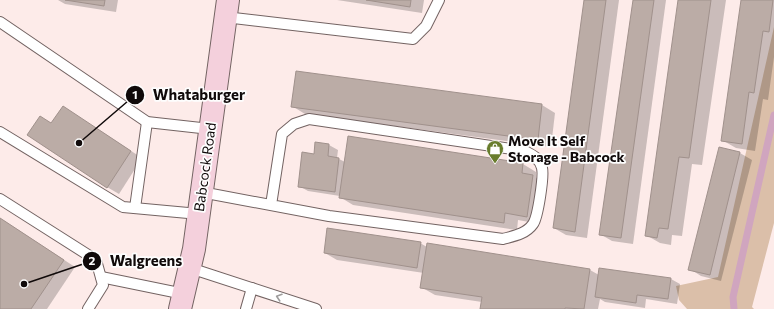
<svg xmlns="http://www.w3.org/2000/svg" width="774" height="309" viewBox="0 0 774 309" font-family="Commissioner,sans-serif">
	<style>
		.green { fill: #dbbfa9 }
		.shadow { fill: #0003 }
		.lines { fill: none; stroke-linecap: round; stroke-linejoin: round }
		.stream { stroke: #d0a5bf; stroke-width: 7 }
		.building { fill: #bbaca6; stroke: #a0918c }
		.lane-casing { stroke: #736362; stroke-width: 12 }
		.secondary-casing { stroke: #736362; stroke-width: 24 }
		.lane { stroke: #fff; stroke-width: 10 }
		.secondary { stroke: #f4d0dc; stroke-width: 22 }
		.oneway { stroke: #9f9d9d }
		.labels { text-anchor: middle; stroke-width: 3.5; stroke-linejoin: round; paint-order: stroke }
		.poi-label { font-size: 14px; font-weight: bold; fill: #100a0a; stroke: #fdfdfd; text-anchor: start }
		.street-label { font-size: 14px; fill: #100a0a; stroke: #fdfdfd }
		.leader { fill: none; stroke: #100a0a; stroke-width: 1.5 }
		.callout-dot { fill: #100a0a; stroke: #fdfdfd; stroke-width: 1.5 }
		.mark-label { font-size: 12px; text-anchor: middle; font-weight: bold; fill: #fff }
		.callout-label { font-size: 15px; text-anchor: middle; font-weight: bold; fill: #100a0a; stroke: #fdfdfd; stroke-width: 3.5; stroke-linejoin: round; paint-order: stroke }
	</style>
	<rect width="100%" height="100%" fill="#fdebe9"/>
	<polygon class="green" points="774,27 774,223 752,307 754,309 687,309 679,300 676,286 718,277"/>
	<g class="shadow">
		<polygon points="58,0 118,0 116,12 65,4"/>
		<polygon points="337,0 424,0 422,13"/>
		<polygon points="585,0 619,0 587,238 566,235 554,228"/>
		<polygon points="634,0 666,0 633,244 612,241 600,234"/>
		<polygon points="679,0 726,0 702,165 692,164 682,236 672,235 671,245 660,243 646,235"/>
		<polygon points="742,0 774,0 774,57 768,100 763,99 755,151 736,148 722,140"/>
		<polygon points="296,72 542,105 555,113 551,147 305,114 292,106"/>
		<polygon points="63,107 142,158 119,194 107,187 52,124"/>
		<polygon points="349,137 523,164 536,172 536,178 546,183 540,224 518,220 517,230 353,205 340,197 340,196 308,191 299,186 315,155 329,145 338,150 337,158 345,162"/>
		<polygon points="720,148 740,153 752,160 721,281 701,276 690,269"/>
		<polygon points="0,218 75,267 47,309 0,309"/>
		<polygon points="420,243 427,247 590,270 599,275 671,279 680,284 677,304 646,299 645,308 605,302 600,299 598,309 482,309 482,302 435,295 421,287 424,273 337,260 325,253"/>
	</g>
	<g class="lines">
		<polyline class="stream" points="734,309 733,297 774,115"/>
	</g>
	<g class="building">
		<polygon points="65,0 105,0 104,6"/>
		<polygon points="366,0 411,0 410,7"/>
		<polygon points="584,0 606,0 575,232 553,228"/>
		<polygon points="633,0 654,0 621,238 599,235"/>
		<polygon points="678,0 711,0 689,158 679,157 668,229 659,228 657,238 645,236"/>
		<polygon points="741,0 773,0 769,32 763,31 754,93 749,92 742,144 721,141"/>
		<polygon points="296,71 542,104 538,140 291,107"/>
		<polygon points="63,106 131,151 107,188 27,135 40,116 51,123"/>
		<polygon points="348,136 523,163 522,173 533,175 527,217 505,213 504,223 339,198"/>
		<polygon points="315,142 329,144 328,156 339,158 335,192 298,187 302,152 314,154"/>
		<polygon points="719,147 740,152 710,275 688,270"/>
		<polygon points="0,218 64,260 31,309 0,309"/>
		<polygon points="327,228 421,242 417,268 324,253"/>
		<polygon points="427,243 590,269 584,309 565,308 565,309 480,309 482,297 420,288"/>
		<polygon points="599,268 671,278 668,299 637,295 636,303 595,297"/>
	</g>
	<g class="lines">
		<defs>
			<g id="lane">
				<polyline points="225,17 413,39 426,26 439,0"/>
				<polyline points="0,22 147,122 210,129"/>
				<polyline points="0,132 123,207 199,214"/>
				<path d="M201 192 329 216 503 239C514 236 526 234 533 224 538 217 544 176 542 168 540 159 533 155 525 151L309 119 294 124 282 134 271 205"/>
				<polyline points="0,199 96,260 103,285 88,309"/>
				<polyline points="135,208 147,122"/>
				<polyline points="190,268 316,309"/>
				<polyline points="101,277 184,294"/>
				<polyline points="246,309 252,288"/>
			</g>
			<polyline id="secondary" points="180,309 194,249 228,0"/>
		</defs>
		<use href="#lane" class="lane-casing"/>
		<use href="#secondary" class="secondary-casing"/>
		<use href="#lane" class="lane"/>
		<use href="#secondary" class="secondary"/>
	</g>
	<defs><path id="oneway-chevron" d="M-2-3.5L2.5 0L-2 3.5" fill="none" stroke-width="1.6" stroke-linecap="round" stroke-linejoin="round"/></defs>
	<use class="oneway" href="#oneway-chevron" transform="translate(279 297) rotate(-162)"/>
	<defs>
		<symbol id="shop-pin" viewBox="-11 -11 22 30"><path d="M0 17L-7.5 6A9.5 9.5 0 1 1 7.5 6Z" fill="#697d2d" stroke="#fdfdfd"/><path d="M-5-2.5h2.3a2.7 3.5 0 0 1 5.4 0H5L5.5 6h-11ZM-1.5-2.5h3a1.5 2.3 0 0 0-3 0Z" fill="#fff"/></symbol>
	</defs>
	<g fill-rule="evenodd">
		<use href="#shop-pin" x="485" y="139" width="20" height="27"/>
	</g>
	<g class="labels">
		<g class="poi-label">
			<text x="508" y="146">Move It Self<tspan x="508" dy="16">Storage - Babcock</tspan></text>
		</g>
		<g class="street-label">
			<text transform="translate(205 167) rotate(-82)" y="5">Babcock Road</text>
		</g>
	</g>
	<path class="leader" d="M79 143L135 95M24 284L92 261"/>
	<g class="callout-dot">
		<circle cx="79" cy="143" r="4"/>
		<circle cx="24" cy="284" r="4"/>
		<circle cx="135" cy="95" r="10"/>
		<circle cx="92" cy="261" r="10"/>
	</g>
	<g class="mark-label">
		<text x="135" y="99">1</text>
		<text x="92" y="265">2</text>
	</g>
	<g class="callout-label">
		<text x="199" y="100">Whataburger</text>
		<text x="146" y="266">Walgreens</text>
	</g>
</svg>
